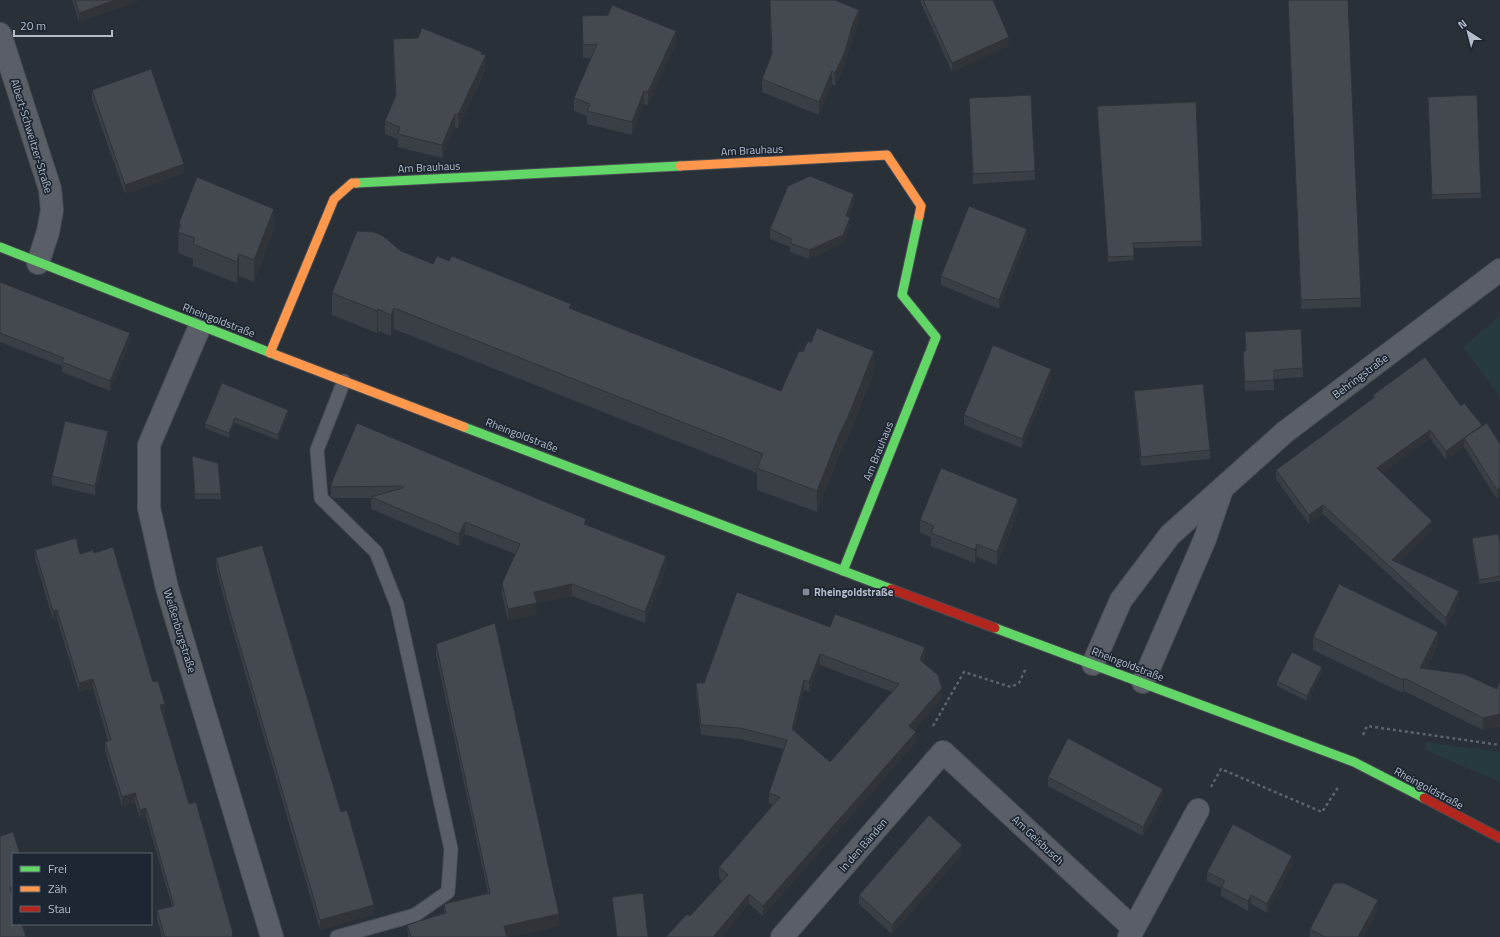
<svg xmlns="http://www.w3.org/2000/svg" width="1500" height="937" viewBox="0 0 1500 937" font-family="'Titillium Web',sans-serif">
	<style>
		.green { fill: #273a3e }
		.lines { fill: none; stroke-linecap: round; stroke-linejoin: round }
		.lane-casing { stroke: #484c53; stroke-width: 15 }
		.street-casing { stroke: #484c53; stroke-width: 24 }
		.fast-casing { stroke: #484c53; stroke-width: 11 }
		.slow-casing { stroke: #484c53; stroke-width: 11 }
		.jam-casing { stroke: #484c53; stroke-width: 11 }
		.path { stroke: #5d636a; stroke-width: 2.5; stroke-dasharray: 3 3; stroke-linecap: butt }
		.lane { stroke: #5a5e66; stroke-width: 13 }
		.street { stroke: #5a5e66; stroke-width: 22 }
		.fast { stroke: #63d668; stroke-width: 9 }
		.slow { stroke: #ff974d; stroke-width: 9 }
		.jam { stroke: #b3261e; stroke-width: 9 }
		.wall { fill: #3a3f45; fill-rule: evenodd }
		.shaded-wall { fill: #303338 }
		.building { fill: #444950; stroke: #303338; fill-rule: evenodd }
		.poi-dot { fill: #848b96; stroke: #1d2633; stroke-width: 1.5 }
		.labels { text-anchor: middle; stroke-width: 3.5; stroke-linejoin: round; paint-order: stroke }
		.street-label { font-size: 11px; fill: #b4bcc9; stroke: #1d2633 }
		.poi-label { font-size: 11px; font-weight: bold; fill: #b4bcc9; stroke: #1d2633; text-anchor: start }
	</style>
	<rect width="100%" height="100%" fill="#2a3038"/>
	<g class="green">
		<polygon points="1500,316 1500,397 1463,347"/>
		<polygon points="1426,742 1500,752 1500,782 1425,750"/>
	</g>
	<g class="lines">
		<defs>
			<polyline id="lane" points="337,937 415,915 448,892 451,849 397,605 376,552 321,498 317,450 344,381"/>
			<g id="street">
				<polyline points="0,34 50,189 52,210 48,232 38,263"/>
				<polyline points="200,326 149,445 149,508 167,588 272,937"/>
				<polyline points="1093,664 1121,600 1170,535 1285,432 1500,270"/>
				<polyline points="1143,682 1205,539 1222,489"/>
				<polyline points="782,937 943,752 1133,928"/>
				<polyline points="1129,937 1198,810"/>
			</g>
			<g id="fast">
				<polyline points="356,183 680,166"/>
				<polyline points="0,247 276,355"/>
				<polyline points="464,427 891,589"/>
				<polyline points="843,571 936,337 902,295 919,216"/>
				<polyline points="995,628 1354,762 1424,798"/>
			</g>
			<g id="slow">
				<polyline points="680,166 887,155 921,206 919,216"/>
				<polyline points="270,353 334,199 352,183 356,183"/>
				<polyline points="276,355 464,427"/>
			</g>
			<g id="jam">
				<polyline points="891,589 995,628"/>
				<polyline points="1424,798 1500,838"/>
			</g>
		</defs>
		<use href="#lane" class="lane-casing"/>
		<use href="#street" class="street-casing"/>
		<use href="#fast" class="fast-casing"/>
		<use href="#slow" class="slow-casing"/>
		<use href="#jam" class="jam-casing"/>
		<g class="path">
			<polyline points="933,726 964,672 1011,687 1019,683 1026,668"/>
			<polyline points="1363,735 1367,726 1500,745"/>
			<polyline points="1211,787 1221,769 1322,812 1339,786"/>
		</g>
		<use href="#lane" class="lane"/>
		<use href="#street" class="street"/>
		<use href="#fast" class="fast"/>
		<use href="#slow" class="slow"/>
		<use href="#jam" class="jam"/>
	</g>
	<g class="wall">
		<polygon points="72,0 141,0 79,22"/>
		<polygon points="770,0 859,23 853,37 844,67 835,86 832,84 819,115 762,92 762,79 771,55"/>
		<polygon points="921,0 993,0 1009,46 952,72 921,3"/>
		<polygon points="1288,0 1348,0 1361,307 1301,309"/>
		<polygon points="582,16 676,44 648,105 644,104 632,135 587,124 587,116 574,111 574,98 591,58 583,58"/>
		<polygon points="393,39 482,54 486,68 458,128 455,127 442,158 398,147 398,139 385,134 385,121 395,96 393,52"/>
		<polygon points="92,90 184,173 125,194 92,100"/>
		<polygon points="1477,95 1481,198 1432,199 1428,97"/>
		<polygon points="969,98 1035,171 1035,180 973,184"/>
		<polygon points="1196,102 1202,246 1134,248 1134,260 1108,262 1097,106"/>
		<polygon points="854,203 849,217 850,227 843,244 809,259 790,252 790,247 770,239 770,229"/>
		<polygon points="179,223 274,230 254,282 239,276 237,283 193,266 193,259 178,253"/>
		<polygon points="1027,238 999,309 941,285 941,276"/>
		<polygon points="401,251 433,264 571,309 781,391 874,373 848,438 839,456 817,512 757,490 757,473 394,329 391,336 378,331 377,333 332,315 332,293"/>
		<polygon points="0,282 130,342 110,391 62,372 62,366 0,342"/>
		<polygon points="1245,332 1303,368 1303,377 1274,379 1274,390 1245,391 1243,353 1245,351"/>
		<polygon points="1051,378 1022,448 964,425 964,415"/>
		<polygon points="222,383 288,414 278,440 235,423 229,438 205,428 205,424"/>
		<polygon points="1134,391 1210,450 1210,459 1141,466 1134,400"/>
		<polygon points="1373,395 1461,406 1500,444 1500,497 1497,499 1464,447 1446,460 1430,438 1382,473 1432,530 1398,563 1459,600 1446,627 1323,514 1309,524 1276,479 1276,470 1373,398"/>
		<polygon points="357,423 586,525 666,568 645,623 572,596 537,603 537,614 508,621 502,595 502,583 515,554 465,534 459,546 371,509 371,498 333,498 331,496 331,484"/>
		<polygon points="108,441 95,495 52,485 52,476"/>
		<polygon points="192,456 221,494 221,499 195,499"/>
		<polygon points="1018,512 997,565 977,557 975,563 931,546 931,537 920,533 920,520"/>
		<polygon points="1472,538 1500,543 1500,581 1479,584 1472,543"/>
		<polygon points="35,550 80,554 153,682 165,713 162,714 189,804 233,937 162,937 157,920 157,910 172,906 146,817 140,819 135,802 122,806 105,751 105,742 108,741 93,688 79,692 57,619 53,620 35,559"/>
		<polygon points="216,558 341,812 374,914 320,930 228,614 216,567"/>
		<path d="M830 627 925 657 923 663 942 698 914 730 916 742 763 916 749 904 690 916 722 881 719 878V867L773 805 769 803V793L784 749 740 739 701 735 696 693V683H704ZM820 665 892 692 830 762 794 730 804 690 809 692Z"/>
		<polygon points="1313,637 1438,644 1426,669 1497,689 1483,730 1404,691 1403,693 1313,650"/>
		<polygon points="436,644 559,926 507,937 408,937 407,925 444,913 444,904 488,893 436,655"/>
		<polygon points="1322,672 1307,701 1277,686 1277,681"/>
		<polygon points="1048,777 1163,798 1143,836 1048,786"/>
		<polygon points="962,854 892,934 859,904 859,895"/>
		<polygon points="1292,865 1267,913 1251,904 1248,911 1221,896 1221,888 1207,881 1207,872"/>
		<polygon points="612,897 648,937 617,937"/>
		<polygon points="1378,910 1363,937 1310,937 1310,929"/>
	</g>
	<g class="shaded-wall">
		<polygon points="115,0 141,0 79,22 79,13"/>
		<polygon points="859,10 859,23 853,37 844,67 835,86 835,73 853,23"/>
		<polygon points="676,31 676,44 648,105 648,92"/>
		<polygon points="1009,37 1009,46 952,72 952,63"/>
		<polygon points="482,52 482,63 486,55 486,68 458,128 458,115"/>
		<polygon points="832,71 832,84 819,115 819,102"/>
		<polygon points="644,91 644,104 632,135 632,122"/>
		<polygon points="455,114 455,127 442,158 442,145"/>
		<polygon points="184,164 184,173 125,194 125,185"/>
		<polygon points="854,194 854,203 846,225 846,216"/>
		<polygon points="274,209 274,230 254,282 254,260"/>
		<polygon points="850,218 850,227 843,244 809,259 809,250"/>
		<polygon points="1027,229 1027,238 999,309 999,300"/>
		<polygon points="239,254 239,276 237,283 237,262"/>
		<polygon points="394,308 394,329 391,336 391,315"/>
		<polygon points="378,309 378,331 377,333 377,311"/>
		<polygon points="130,333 130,342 110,391 110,381"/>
		<polygon points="874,351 874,373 848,438 839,456 817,512 817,491 839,435"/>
		<polygon points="1051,369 1051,378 1022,448 1022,439"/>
		<polygon points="288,410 288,414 278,440 278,435"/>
		<polygon points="235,418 235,423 229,438 229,433"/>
		<polygon points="1430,430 1430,438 1377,477 1377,468"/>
		<polygon points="108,431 108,441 95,495 95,486"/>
		<polygon points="1464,438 1464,447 1446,460 1446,451"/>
		<polygon points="1500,488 1500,497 1497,499 1497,490"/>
		<polygon points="1018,499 1018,512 997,565 997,552"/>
		<polygon points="1323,505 1323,514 1309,524 1309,515"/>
		<polygon points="1432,521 1432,530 1392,569 1392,560"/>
		<polygon points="465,522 465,534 459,546 459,534"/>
		<polygon points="977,544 977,557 975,563 975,550"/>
		<polygon points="666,556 666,568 645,623 645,612"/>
		<polygon points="572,584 572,596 537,603 537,614 508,621 508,609 534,592"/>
		<polygon points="1459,591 1459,600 1446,627 1446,618"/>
		<polygon points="57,610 57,619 53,620 53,611"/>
		<polygon points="1438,632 1438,644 1420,681 1420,668"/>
		<polygon points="925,647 925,657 920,671 920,660"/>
		<polygon points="820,654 820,665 809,692 809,682"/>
		<polygon points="1322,667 1322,672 1307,701 1307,696"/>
		<polygon points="1404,678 1404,691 1403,693 1403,680"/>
		<polygon points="93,679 93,688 79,692 79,683"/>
		<polygon points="804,680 804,690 792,739 792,729"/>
		<polygon points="942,688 942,698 909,736 909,726"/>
		<polygon points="165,704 165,713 160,714 160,705"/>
		<polygon points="1500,714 1500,727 1483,730 1483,718"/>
		<polygon points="916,732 916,742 763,916 763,906"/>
		<polygon points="1163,789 1163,798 1143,836 1143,827"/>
		<polygon points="135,793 135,802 122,806 122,797"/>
		<polygon points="146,808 146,817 140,819 140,810"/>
		<polygon points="962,845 962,854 892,934 892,925"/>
		<polygon points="1292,856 1292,865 1267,913 1267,904"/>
		<polygon points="13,887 13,895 10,896 10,888"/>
		<polygon points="749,894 749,904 722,937 714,937 714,936"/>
		<polygon points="1251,895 1251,904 1248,911 1248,901"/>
		<polygon points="1378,900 1378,910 1363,937 1358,937"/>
		<polygon points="374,905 374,914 320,930 320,920"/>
		<polygon points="559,914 559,926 506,937 504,926"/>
	</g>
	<g class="building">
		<polygon points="75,0 115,0 79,13"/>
		<polygon points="770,0 835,0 859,10 853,23 844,54 835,73 832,71 819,102 762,79 772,54"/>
		<polygon points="923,0 993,0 1009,37 952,63"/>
		<polygon points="1288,0 1348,0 1361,298 1301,300"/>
		<polygon points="612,5 676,31 648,92 644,91 632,122 587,111 590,104 574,98 597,44 583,45 582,16 608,15"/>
		<polygon points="422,28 482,52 481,54 486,55 458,115 455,114 442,145 398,134 400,127 385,121 396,95 393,39 418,38"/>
		<polygon points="151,69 184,164 125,185 92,90"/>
		<polygon points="1031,95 1035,171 973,174 969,98"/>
		<polygon points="1477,95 1481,193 1432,195 1428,97"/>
		<polygon points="1196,102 1202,241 1133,243 1134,256 1108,257 1097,106"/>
		<polygon points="810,176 854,194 846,216 850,218 843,235 809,250 790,243 792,239 770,229 788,186"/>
		<polygon points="197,177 274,209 254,260 239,254 237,262 193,244 195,238 178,232 181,225 179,223"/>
		<polygon points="969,206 1027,229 999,300 941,276"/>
		<polygon points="357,231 374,232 383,236 401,251 433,264 437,256 449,261 452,256 571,304 569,308 781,391 799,351 803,352 808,341 811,343 817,328 874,351 848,417 839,435 817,491 757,468 763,454 394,308 391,315 378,309 377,311 332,293"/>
		<polygon points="0,282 130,333 110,381 62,362 64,358 0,333"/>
		<polygon points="1301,329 1303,368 1274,370 1274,380 1245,382 1243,353 1246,350 1245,332"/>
		<polygon points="993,345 1051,369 1022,439 964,415"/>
		<polygon points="1425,357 1461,406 1464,403 1482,425 1446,451 1430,430 1377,468 1432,521 1392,560 1459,591 1446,618 1323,505 1309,515 1276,470 1375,397 1373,395"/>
		<polygon points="222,383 288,410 278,435 235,418 229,433 205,424"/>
		<polygon points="1203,384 1210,450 1141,457 1134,391"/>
		<polygon points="65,421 108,431 95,486 52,476"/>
		<polygon points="357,423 586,519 584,524 666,556 645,612 572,584 534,592 537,603 508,609 502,583 520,544 465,522 459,534 371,497 403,488 403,486 333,487 331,484"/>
		<polygon points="1487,423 1500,444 1500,488 1497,490 1464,438"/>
		<polygon points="192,456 218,463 221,494 195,494"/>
		<polygon points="941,468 1018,499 997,552 977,544 975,550 931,533 934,526 920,520"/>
		<polygon points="1498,534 1500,543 1500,576 1479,580 1472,538"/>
		<polygon points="76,538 80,554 93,550 94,553 113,547 153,682 158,681 165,704 160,705 189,804 196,802 233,933 232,934 233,937 165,937 157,910 174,906 146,808 140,810 135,793 122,797 105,742 111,740 93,679 79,683 57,610 53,611 35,550"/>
		<polygon points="262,545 341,812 347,810 374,905 320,920 228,605 216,558"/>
		<polygon points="1339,584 1438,632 1420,668 1464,674 1497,689 1500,680 1500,714 1483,718 1404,678 1403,680 1313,637"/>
		<path d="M737 592 830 627 835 614 925 647 920 660 938 675 942 688 909 726 916 732 763 906 749 894 714 936 716 937H666L687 914 690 916 728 875 719 867 780 797 769 793 787 740 740 728 701 725 696 683H704ZM820 654 899 684 830 762 792 729 804 680 809 682Z"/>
		<polygon points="495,623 559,914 504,926 507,937 411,937 407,925 446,913 444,904 490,893 436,644"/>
		<polygon points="1292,652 1322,667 1307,696 1277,681"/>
		<polygon points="1068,738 1163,789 1143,827 1048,777"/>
		<polygon points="929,815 962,845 892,925 859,895"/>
		<polygon points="1233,824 1292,856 1267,904 1251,895 1248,901 1221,887 1225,881 1207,872"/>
		<polygon points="13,832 20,854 13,854 13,887 10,888 13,898 13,924 22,924 26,937 0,937 0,836"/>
		<polygon points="1334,883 1344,883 1378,900 1358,937 1325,937 1310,929"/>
		<polygon points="643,893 648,937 617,937 612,897"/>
	</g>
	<rect class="poi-dot" x="802" y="588" width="8" height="8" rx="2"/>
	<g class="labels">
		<g class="street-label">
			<text transform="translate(32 136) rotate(73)" y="4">Albert-Schweitzer-Straße</text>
			<text transform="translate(752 150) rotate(-3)" y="4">Am Brauhaus</text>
			<text transform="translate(429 167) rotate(-3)" y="4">Am Brauhaus</text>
			<text transform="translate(219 320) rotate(21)" y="4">Rheingoldstraße</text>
			<text transform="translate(1360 376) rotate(-37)" y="4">Behringstraße</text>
			<text transform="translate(522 435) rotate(21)" y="4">Rheingoldstraße</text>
			<text transform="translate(878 451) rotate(-68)" y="4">Am Brauhaus</text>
			<text transform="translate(180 631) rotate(73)" y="4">Weißenburgstraße</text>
			<text transform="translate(1128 664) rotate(21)" y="4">Rheingoldstraße</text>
			<text transform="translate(1429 788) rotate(28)" y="4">Rheingoldstraße</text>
			<text transform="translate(1038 840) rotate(43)" y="4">Am Geisbusch</text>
			<text transform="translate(863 845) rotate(-49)" y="4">In den Bänden</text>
		</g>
		<g class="poi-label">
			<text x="814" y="596">Rheingoldstraße</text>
		</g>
	</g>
	<rect x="12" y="853" width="140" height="72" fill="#1d2633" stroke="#59626f"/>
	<rect x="20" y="866" width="20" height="6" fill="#63d668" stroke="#59626f"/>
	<text x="48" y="873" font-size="12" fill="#b4bcc9">Frei</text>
	<rect x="20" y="886" width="20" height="6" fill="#ff974d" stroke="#59626f"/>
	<text x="48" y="893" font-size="12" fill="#b4bcc9">Zäh</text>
	<rect x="20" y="906" width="20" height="6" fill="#b3261e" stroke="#59626f"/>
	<text x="48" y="913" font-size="12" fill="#b4bcc9">Stau</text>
	<g transform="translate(1468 32) rotate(324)" stroke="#1d2633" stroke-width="3" paint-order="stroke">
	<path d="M0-3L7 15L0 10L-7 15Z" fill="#b4bcc9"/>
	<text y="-6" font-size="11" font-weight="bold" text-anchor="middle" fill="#b4bcc9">N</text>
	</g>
	<path d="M14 30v6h98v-6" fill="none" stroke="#b4bcc9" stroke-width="2"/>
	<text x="20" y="30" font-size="12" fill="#b4bcc9" stroke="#1d2633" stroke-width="3" paint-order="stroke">20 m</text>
</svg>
